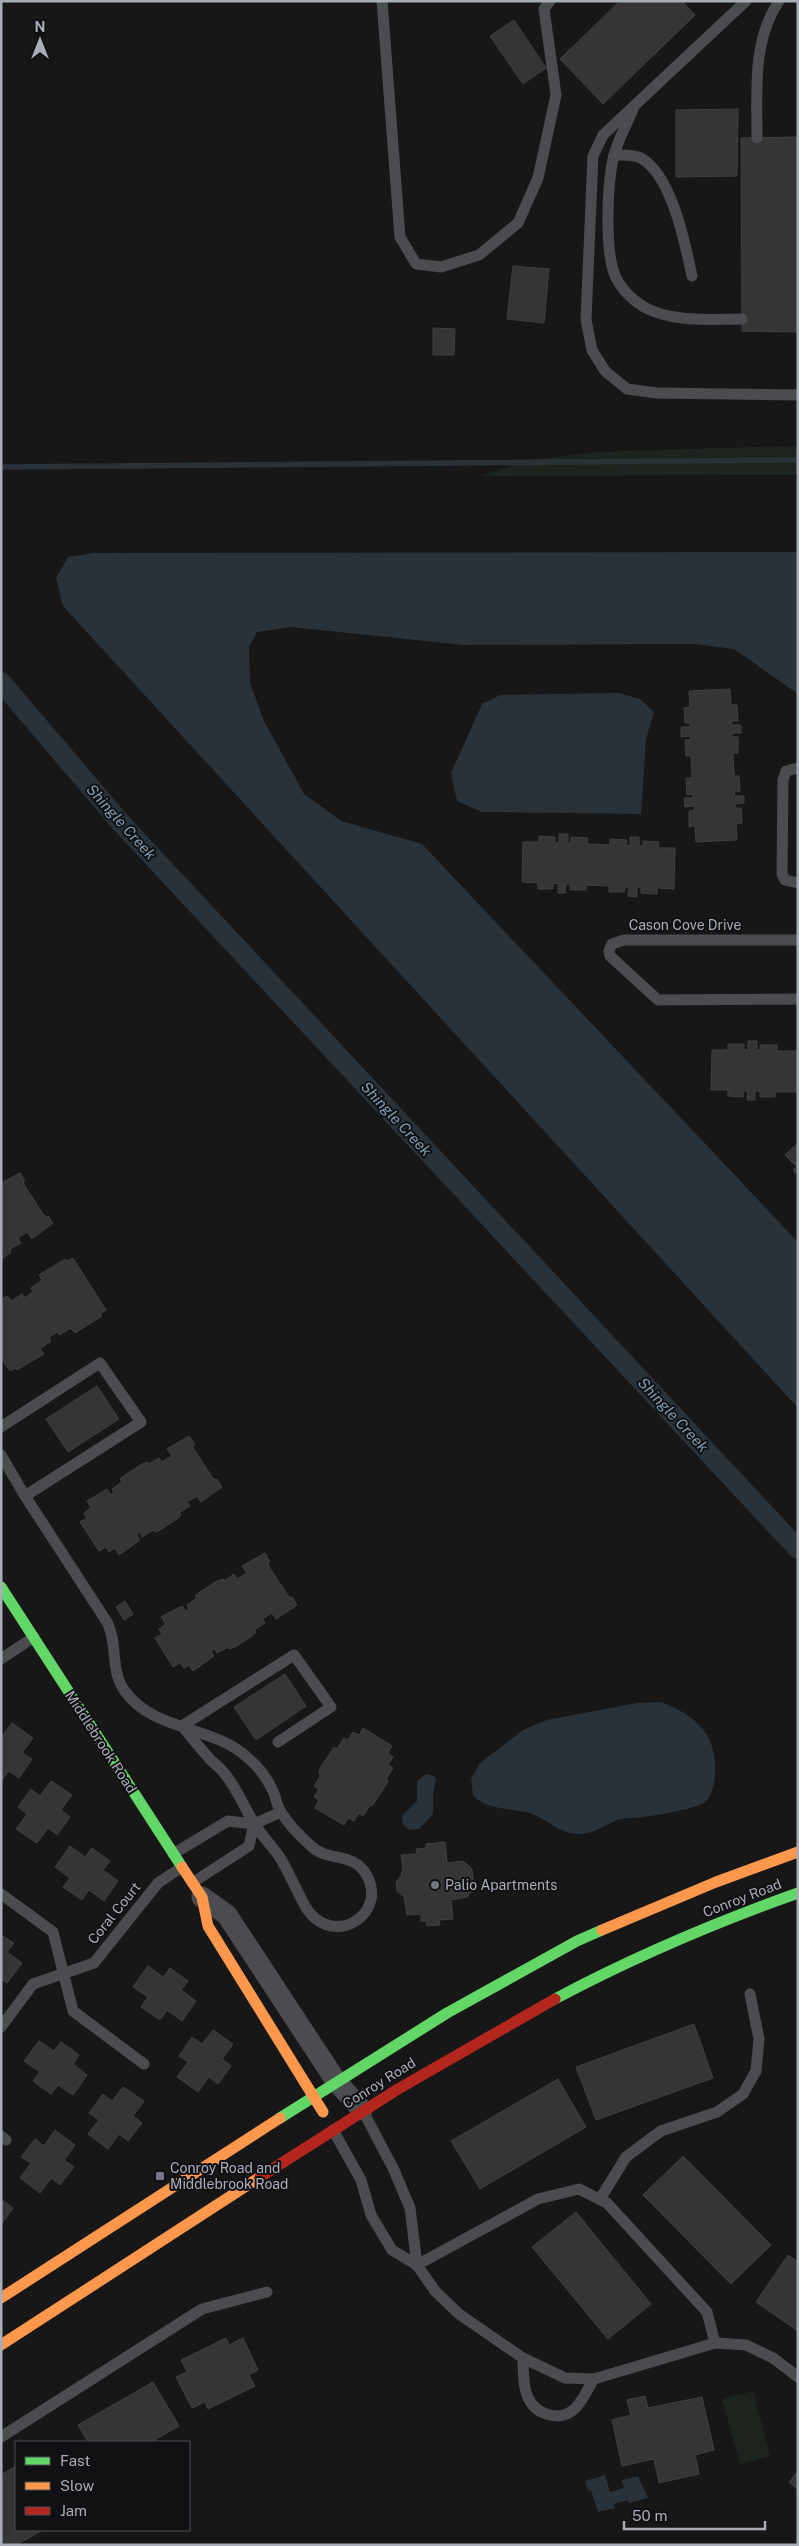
<svg xmlns="http://www.w3.org/2000/svg" width="799" height="2546" viewBox="0 0 799 2546" font-family="'Public Sans',sans-serif">
	<style>
		.green { fill: #1d241e }
		.water { fill: #2a3239 }
		.lines { fill: none; stroke-linecap: round; stroke-linejoin: round }
		.stream { stroke: #2a3239; stroke-width: 5.5 }
		.canal { stroke: #2a3239; stroke-width: 20 }
		.building { fill: #353536; stroke: #3f4043 }
		.lane { stroke: #4b4c50; stroke-width: 11 }
		.street { stroke: #4b4c50; stroke-width: 21 }
		.fast { stroke: #63d668; stroke-width: 11 }
		.slow { stroke: #ff974d; stroke-width: 11 }
		.jam { stroke: #b3261e; stroke-width: 11 }
		.poi-dot { fill: #757880; stroke: #111113; stroke-width: 2 }
		.labels { text-anchor: middle; stroke-width: 4; stroke-linejoin: round; paint-order: stroke }
		.street-label { font-size: 14px; fill: #a8adb8; stroke: #111113 }
		.poi-label { font-size: 14px; fill: #a8adb8; stroke: #111113; text-anchor: start }
		.water-label { font-size: 15px; font-style: italic; fill: #7f9bb3; stroke: #111113 }
	</style>
	<rect width="100%" height="100%" fill="#171717"/>
	<g class="green">
		<path d="M798 446V475L481 476C541 453 601 451 665 450 709 448 753 447 798 446Z"/>
		<polygon points="753,2391 770,2456 740,2464 722,2399"/>
	</g>
	<g class="water">
		<polygon points="798,552 798,694 734,649 695,644 464,645 291,627 257,632 249,647 250,683 264,721 304,794 341,821 422,844 798,1242 798,1408 63,606 56,578 68,557 93,553"/>
		<polygon points="619,693 640,699 654,712 646,739 641,814 482,812 457,801 451,773 482,704 500,695"/>
		<path d="M661 1702C696 1715 718 1736 715 1774 715 1784 712 1795 705 1802 699 1809 638 1819 628 1818 612 1818 597 1835 578 1834 558 1834 545 1816 526 1812 507 1808 487 1810 473 1795L471 1779 480 1763 523 1730 547 1720 637 1703Z"/>
		<polygon points="426,1774 434,1776 436,1780 433,1794 433,1814 419,1829 409,1830 403,1824 402,1816 417,1801 417,1781"/>
		<polygon points="605,2475 610,2492 624,2488 622,2480 638,2476 648,2498 629,2503 628,2500 614,2504 615,2508 598,2512 591,2490 588,2491 585,2481"/>
	</g>
	<g class="lines">
		<polyline class="stream" points="1,467 798,460"/>
		<polyline class="canal" points="1,682 121,823 798,1549"/>
	</g>
	<g class="building">
		<polygon points="620,1 682,1 695,15 603,104 560,59"/>
		<polygon points="514,20 546,68 523,84 490,36"/>
		<polygon points="738,109 737,176 676,177 676,110"/>
		<polygon points="798,137 798,332 742,331 741,138"/>
		<polygon points="513,266 549,269 544,323 507,319"/>
		<polygon points="433,328 455,329 454,355 433,355"/>
		<polygon points="730,689 731,705 737,705 738,721 731,721 732,725 741,725 741,733 732,733 732,737 738,737 738,753 733,753 734,776 739,776 740,791 734,792 735,796 744,796 744,803 735,804 735,808 741,808 742,823 736,824 737,840 696,842 695,826 689,827 689,811 694,810 694,806 685,807 684,798 693,798 693,794 687,795 686,778 692,778 691,756 686,756 685,740 691,740 690,736 681,737 681,727 690,727 690,723 685,723 684,708 690,707 689,691"/>
		<polygon points="559,834 568,834 568,843 571,843 571,837 588,838 587,844 610,845 610,839 627,840 626,845 630,846 630,837 639,837 639,846 643,846 643,841 659,842 658,848 675,848 674,889 657,888 657,894 641,893 641,887 637,887 637,897 628,896 629,887 625,887 624,892 609,892 609,886 586,885 586,890 570,890 570,884 566,884 565,893 558,893 558,884 553,883 553,889 538,889 538,883 522,882 523,842 539,842 539,836 555,837 555,843 559,843"/>
		<polygon points="748,1041 757,1041 757,1050 760,1050 760,1045 777,1045 777,1051 798,1051 798,1092 775,1092 775,1097 760,1097 760,1091 755,1091 755,1100 747,1100 748,1091 743,1091 743,1097 728,1096 728,1090 711,1090 712,1050 728,1050 728,1044 744,1044 744,1050 748,1050"/>
		<polygon points="798,1143 798,1176 793,1170 797,1167 785,1155"/>
		<polygon points="20,1173 25,1181 23,1182 25,1186 43,1214 46,1217 48,1216 53,1223 32,1239 27,1232 18,1238 21,1243 10,1249 11,1252 1,1260 1,1183"/>
		<polygon points="73,1258 106,1310 100,1314 102,1316 75,1333 70,1328 60,1335 58,1332 49,1337 51,1341 40,1349 44,1354 17,1370 16,1368 10,1371 1,1358 1,1299 7,1296 12,1301 22,1294 24,1298 33,1292 31,1288 42,1280 39,1275 65,1259 67,1261"/>
		<polygon points="97,1386 119,1419 68,1452 46,1419"/>
		<polygon points="189,1436 195,1444 193,1446 194,1449 212,1477 215,1480 217,1479 222,1487 201,1502 197,1496 187,1502 190,1506 179,1513 181,1515 177,1519 160,1530 155,1532 153,1530 142,1537 140,1532 136,1534 140,1540 119,1555 115,1548 109,1552 106,1547 99,1551 80,1522 87,1518 84,1513 91,1508 87,1501 107,1489 111,1495 114,1493 112,1489 122,1482 120,1479 125,1475 142,1464 147,1462 149,1464 159,1458 162,1462 172,1456 167,1449"/>
		<polygon points="265,1553 270,1562 268,1563 269,1567 287,1594 290,1598 292,1597 297,1605 276,1619 272,1613 262,1619 265,1623 254,1630 256,1632 252,1636 235,1647 229,1649 228,1647 217,1653 214,1649 211,1651 214,1656 193,1671 189,1665 184,1668 180,1663 173,1667 155,1638 162,1634 159,1629 166,1624 161,1617 182,1606 186,1611 189,1609 187,1605 197,1598 195,1596 200,1592 217,1581 223,1579 224,1581 234,1574 237,1579 247,1573 242,1566"/>
		<polygon points="125,1601 133,1614 124,1620 116,1607"/>
		<polygon points="285,1674 306,1706 256,1740 234,1707"/>
		<polygon points="12,1723 33,1738 22,1753 32,1759 19,1778 9,1771 1,1781 1,1738"/>
		<polygon points="363,1728 392,1746 388,1753 393,1757 388,1765 393,1768 386,1779 388,1780 386,1785 372,1806 370,1805 363,1816 359,1813 354,1821 348,1818 344,1825 315,1808 319,1800 314,1797 319,1789 314,1786 321,1775 319,1774 320,1768 331,1752 334,1747 337,1749 344,1738 348,1740 353,1732 359,1735"/>
		<polygon points="51,1781 72,1795 61,1810 70,1817 57,1835 48,1828 37,1843 16,1829 27,1814 18,1807 31,1789 40,1796"/>
		<polygon points="445,1842 447,1863 463,1861 472,1869 474,1888 467,1897 451,1900 453,1919 439,1920 440,1925 427,1926 426,1921 421,1921 421,1914 407,1915 404,1897 397,1891 396,1882 401,1876 403,1868 401,1855 417,1854 416,1849 426,1848 426,1844"/>
		<polygon points="70,1846 85,1857 92,1848 110,1861 103,1870 118,1881 104,1901 89,1890 82,1900 63,1887 70,1878 55,1867"/>
		<polygon points="1,1935 14,1943 7,1952 22,1963 7,1983 1,1979"/>
		<polygon points="148,1966 163,1977 170,1968 188,1981 181,1990 196,2001 182,2021 167,2010 160,2020 141,2007 148,1997 133,1987"/>
		<polygon points="694,2024 713,2078 596,2120 576,2067"/>
		<polygon points="213,2030 233,2044 222,2059 231,2066 218,2084 209,2077 198,2092 177,2077 188,2062 179,2056 192,2037 202,2044"/>
		<polygon points="39,2041 54,2051 61,2042 79,2055 73,2064 87,2075 73,2095 58,2085 51,2094 33,2081 40,2072 24,2061"/>
		<polygon points="558,2079 586,2127 480,2189 451,2141"/>
		<polygon points="123,2087 144,2101 133,2116 142,2123 128,2141 119,2134 108,2149 88,2134 99,2120 89,2113 103,2094 112,2101"/>
		<polygon points="55,2130 75,2145 64,2160 74,2167 60,2185 51,2178 40,2193 20,2178 31,2163 21,2157 35,2139 44,2146"/>
		<polygon points="683,2156 771,2245 731,2284 643,2195"/>
		<polygon points="1,2199 13,2208 1,2225"/>
		<polygon points="576,2212 651,2304 608,2339 532,2247"/>
		<polygon points="788,2255 798,2262 798,2331 756,2302"/>
		<polygon points="226,2338 229,2345 243,2338 258,2370 249,2375 255,2386 208,2409 205,2402 192,2408 176,2377 187,2372 181,2360"/>
		<polygon points="153,2382 179,2426 151,2442 88,2442 78,2425"/>
		<polygon points="645,2396 648,2408 702,2397 714,2450 695,2455 699,2474 659,2483 654,2459 622,2466 612,2420 631,2415 627,2400"/>
		<polygon points="16,2466 16,2530 43,2530 16,2545 1,2545 1,2475"/>
		<polygon points="798,2471 798,2490 789,2482"/>
	</g>
	<g class="lines">
		<g class="lane">
			<polyline points="382,1 400,237 416,264 441,267 479,255 518,223 538,178 556,95 544,9 550,1"/>
			<polyline points="746,1 603,135 593,156 586,320 592,350 605,371 627,389 657,393 798,395"/>
			<path d="M633 109C627 124 618 140 614 155 607 183 605 247 614 273 620 288 631 299 644 307 673 323 710 319 742 319"/>
			<path d="M757 138C757 92 752 41 779 1"/>
			<path d="M614 155C624 155 632 154 641 158 672 176 685 243 692 276"/>
			<polyline points="798,768 786,771 783,780 782,874 785,880 798,883"/>
			<polyline points="798,940 624,940 612,944 609,951 610,956 658,1000 798,999"/>
			<polyline points="1,1427 100,1363 141,1422 25,1496"/>
			<path d="M1 1455 25 1496 107 1622C118 1643 110 1670 124 1690 153 1732 213 1725 248 1758 259 1767 267 1778 273 1791 276 1798 277 1806 281 1812 288 1824 301 1837 311 1846 326 1861 351 1853 364 1871 393 1912 332 1952 305 1906 296 1890 289 1872 279 1856 271 1845 261 1835 254 1823 244 1807 237 1789 225 1774 221 1768 214 1764 209 1758 200 1748 191 1737 182 1726"/>
			<polyline points="1,1659 34,1637"/>
			<polyline points="182,1726 294,1655 331,1707 278,1742"/>
			<polyline points="173,1854 228,1821 254,1824 281,1812"/>
			<polyline points="192,1883 249,1846 254,1824"/>
			<polyline points="1,1894 53,1932 73,2011 144,2064"/>
			<polyline points="1,2027 33,1984 94,1963 158,1883 182,1867"/>
			<polyline points="363,2111 394,2170 410,2208 417,2265"/>
			<polyline points="333,2130 361,2180 371,2215 392,2250 417,2265 435,2291 459,2314 523,2358 565,2378 594,2379 715,2343 746,2345 773,2358 798,2377"/>
			<polyline points="1,2136 6,2140"/>
			<polyline points="600,2199 626,2157 661,2131 717,2112 743,2094 756,2071 759,2039 750,1994"/>
			<polyline points="417,2265 538,2199 579,2189 607,2203 707,2312 715,2343"/>
			<path d="M523 2358C523 2382 523 2409 550 2415 558 2417 565 2416 572 2411 581 2405 588 2388 594 2379"/>
			<polyline points="1,2437 202,2309 267,2292"/>
		</g>
		<polyline class="street" points="202,1897 227,1915 336,2081 362,2110"/>
		<g class="fast">
			<polyline points="1,1587 182,1867"/>
			<path d="M555 1999C634 1957 714 1923 798 1893"/>
			<polyline points="280,2118 447,2013 577,1941 602,1930"/>
		</g>
		<g class="slow">
			<polyline points="182,1867 202,1897 208,1926 323,2112"/>
			<polyline points="602,1930 716,1882 798,1852"/>
			<polyline points="1,2298 280,2118"/>
			<polyline points="1,2345 260,2177"/>
		</g>
		<polyline class="jam" points="260,2177 398,2089 555,1999"/>
	</g>
	<g class="poi-dot">
		<circle cx="435" cy="1885" r="5"/>
		<rect x="155" y="2171" width="10" height="10" rx="2.5"/>
	</g>
	<g class="labels">
		<g class="street-label">
			<text x="685" y="930">Cason Cove Drive</text>
			<text transform="translate(101 1742) rotate(57)" y="5">Middlebrook Road</text>
			<text transform="translate(742 1898) rotate(-21)" y="5">Conroy Road</text>
			<text transform="translate(114 1913) rotate(-51)" y="5">Coral Court</text>
			<text transform="translate(379 2083) rotate(-32)" y="5">Conroy Road</text>
		</g>
		<g class="poi-label">
			<text x="445" y="1890">Palio Apartments</text>
			<text x="170" y="2173">Conroy Road and<tspan x="170" dy="16">Middlebrook Road</tspan></text>
		</g>
		<g class="water-label">
			<text transform="translate(121 822) rotate(48)" y="5">Shingle Creek</text>
			<text transform="translate(396 1119) rotate(47)" y="5">Shingle Creek</text>
			<text transform="translate(673 1415) rotate(47)" y="5">Shingle Creek</text>
		</g>
	</g>
	<rect width="799" height="2546" fill="none" stroke="#a8adb8" stroke-width="5"/>
	<rect x="15" y="2441" width="175" height="90" fill="#111113" stroke="#4d4f55"/>
	<rect x="25" y="2457" width="25" height="8" fill="#63d668" stroke="#4d4f55"/>
	<text x="60" y="2466" font-size="15" fill="#a8adb8">Fast</text>
	<rect x="25" y="2482" width="25" height="8" fill="#ff974d" stroke="#4d4f55"/>
	<text x="60" y="2491" font-size="15" fill="#a8adb8">Slow</text>
	<rect x="25" y="2507" width="25" height="8" fill="#b3261e" stroke="#4d4f55"/>
	<text x="60" y="2516" font-size="15" fill="#a8adb8">Jam</text>
	<g transform="translate(40 40)" stroke="#111113" stroke-width="4" paint-order="stroke">
	<path d="M0-4L9 19L0 12L-9 19Z" fill="#a8adb8"/>
	<text y="-8" font-size="14" font-weight="bold" text-anchor="middle" fill="#a8adb8">N</text>
	</g>
	<path d="M624 2521v8h141v-8" fill="none" stroke="#a8adb8" stroke-width="2.5"/>
	<text x="632" y="2521" font-size="15" fill="#a8adb8" stroke="#111113" stroke-width="4" paint-order="stroke">50 m</text>
</svg>
